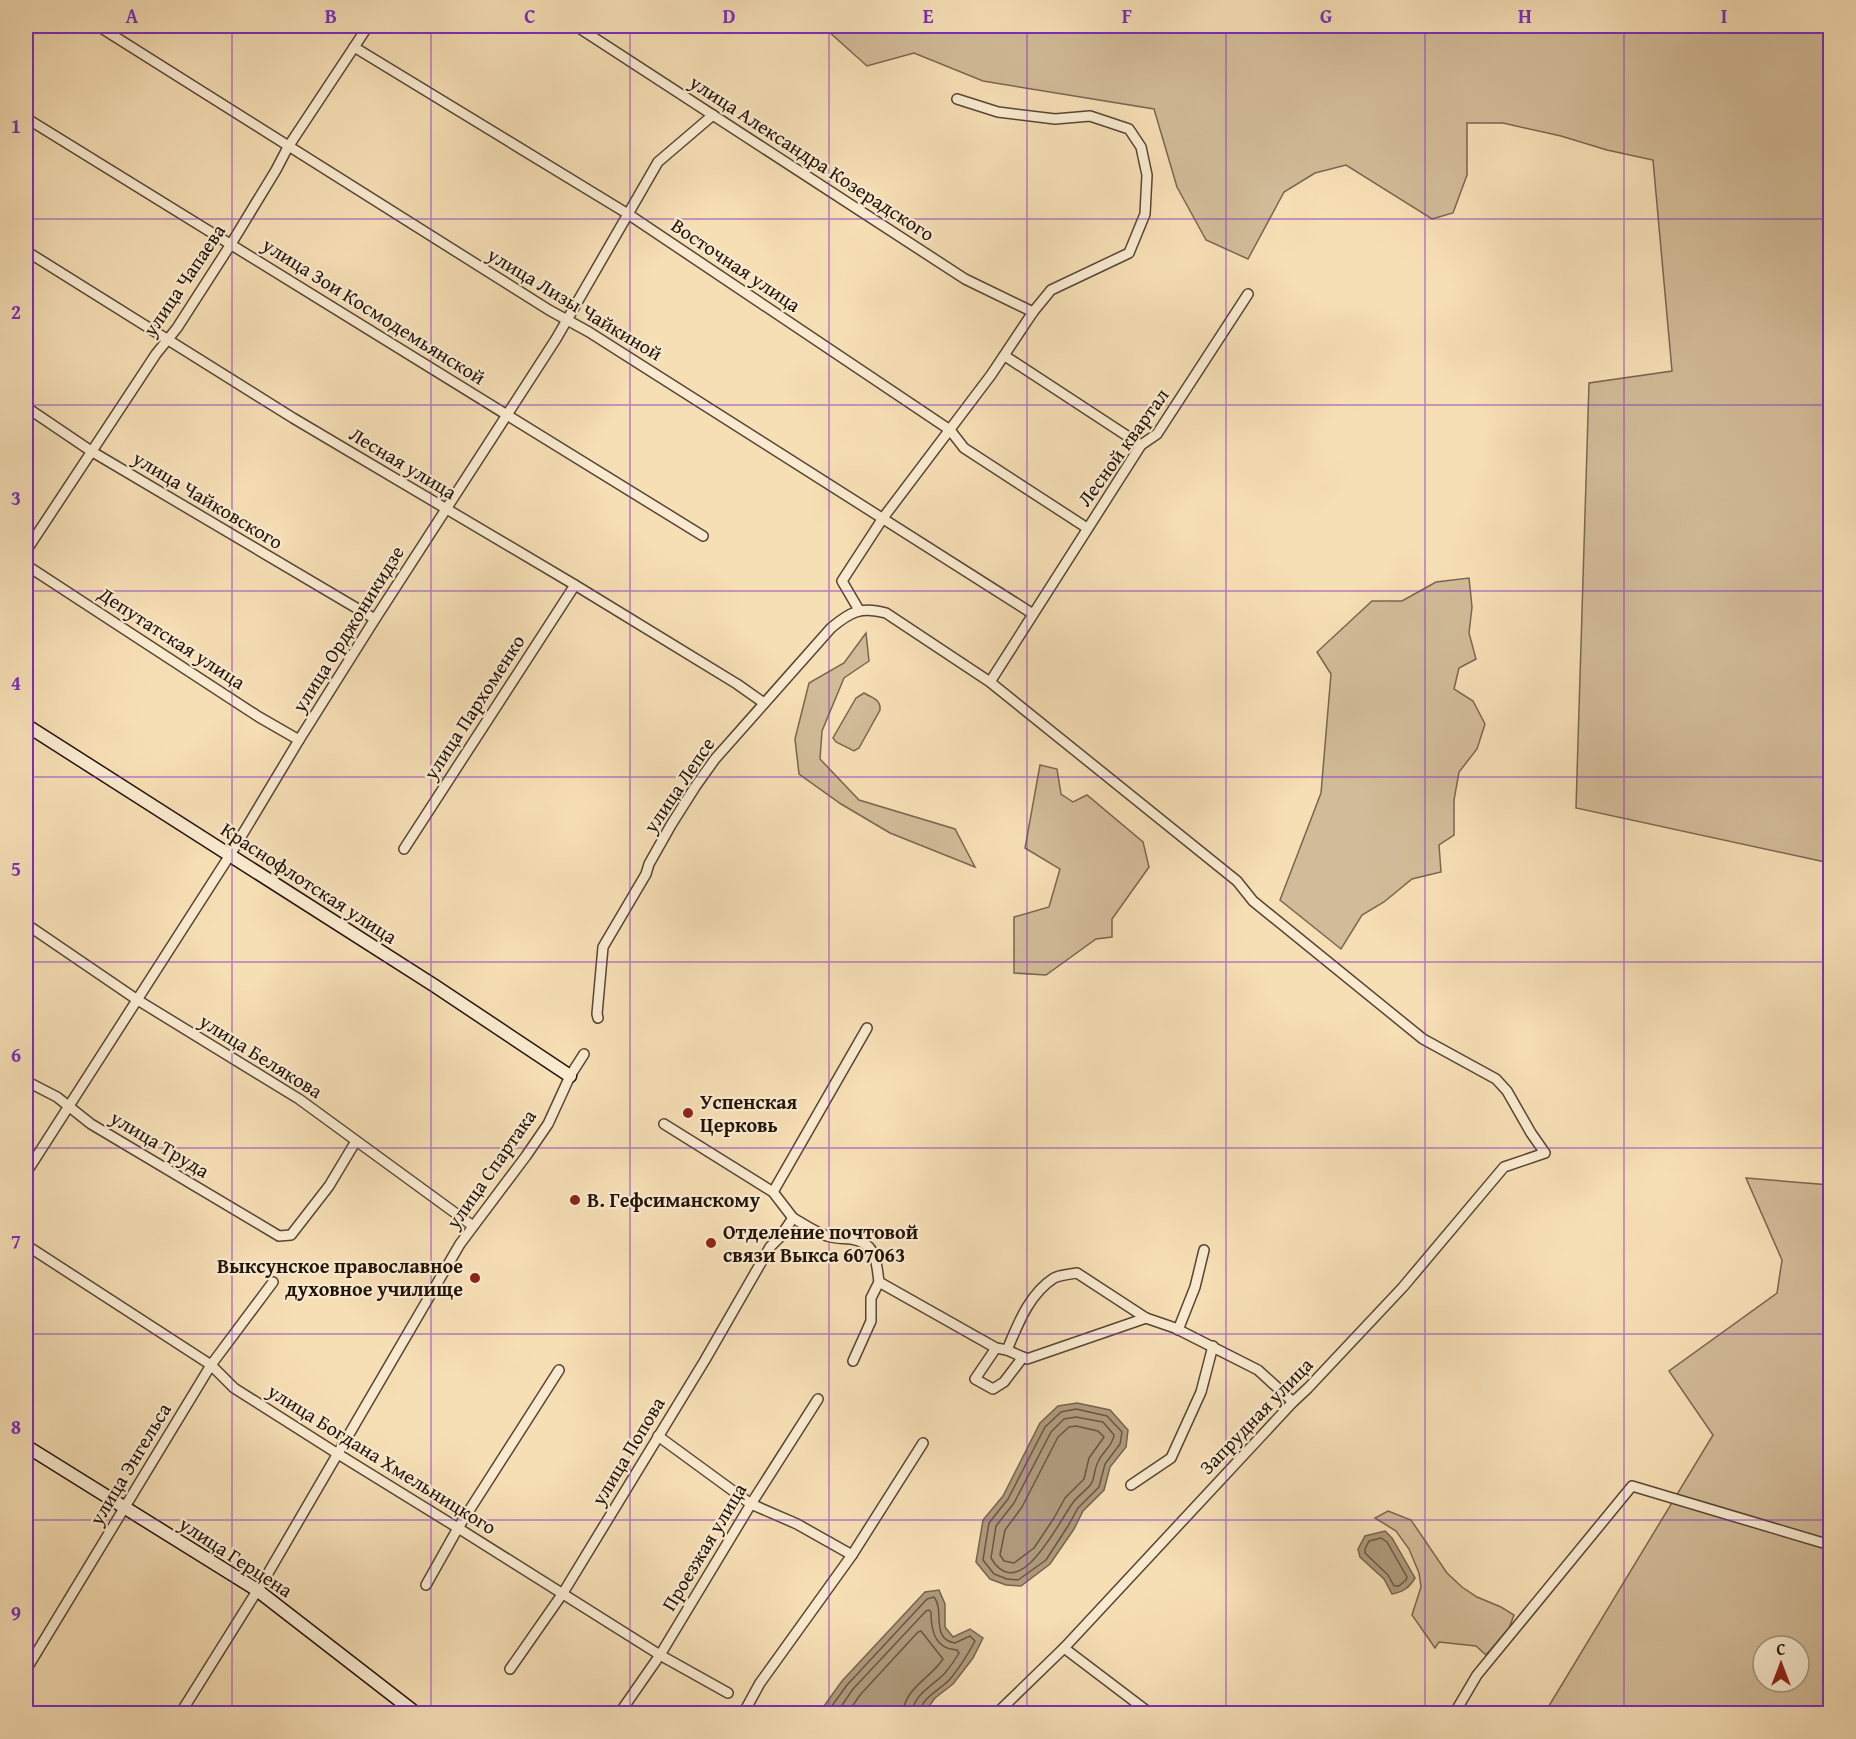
<svg xmlns="http://www.w3.org/2000/svg" width="1856" height="1739" viewBox="0 0 1856 1739" font-family="'Gentium Book Plus',serif">
	<style>
		.green { fill: #d2bb98; stroke: #7a6650; stroke-width: 1.5; fill-rule: evenodd }
		.water { fill: #ae997b; stroke: #76634d; stroke-width: 1.5 }
		.lines { fill: none; stroke-linecap: round; stroke-linejoin: round }
		.shore { stroke: #685642; stroke-width: 1.5 }
		.street-casing { stroke: #574534; stroke-width: 12 }
		.secondary-casing { stroke: #221209; stroke-width: 15 }
		.street { stroke: #f9eacf; stroke-width: 9 }
		.secondary { stroke: #f9eacf; stroke-width: 12 }
		.grid { fill: none; stroke: #7b2cbf; stroke-width: 1.5; stroke-opacity: 0.55 }
		.poi-dot { fill: #8f2418; stroke: #f9eacf; stroke-width: 2 }
		.labels { text-anchor: middle; stroke-width: 4.5; stroke-linejoin: round; paint-order: stroke }
		.street-label { font-size: 20px; fill: #221209; stroke: #f9eacf }
		.poi-label { font-size: 20px; font-weight: bold; fill: #221209; stroke: #f9eacf; text-anchor: start }
		.neatline { fill: none; stroke: #7b2cbf; stroke-width: 2 }
		.grid-label { font-size: 20px; text-anchor: middle; font-weight: bold; fill: #7b2cbf }
	</style>
	<rect width="100%" height="100%" fill="#f6deb5"/>
	<filter id="stains"><feTurbulence type="fractalNoise" baseFrequency=".00333" numOctaves="4"/><feColorMatrix values="0 0 0 0 .2 0 0 0 0 .09 0 0 0 0 .02 0 0 0 .5 -.17"/></filter>
	<radialGradient id="worn" r=".72"><stop offset=".6" stop-color="#630" stop-opacity="0"/><stop offset="1" stop-color="#630" stop-opacity=".3"/></radialGradient>
	<g class="green">
		<polygon points="825,26 1830,26 1830,863 1576,808 1589,383 1672,371 1653,160 1607,150 1561,136 1503,123 1467,123 1467,175 1453,213 1432,219 1346,165 1315,173 1284,192 1248,259 1206,240 1177,187 1154,109 983,81 914,53 867,66 827,30"/>
		<polygon points="1469,578 1472,607 1469,633 1476,659 1459,668 1454,689 1473,701 1485,724 1477,749 1459,772 1454,800 1454,835 1439,845 1441,872 1412,879 1384,902 1362,915 1341,949 1280,900 1321,793 1331,674 1317,652 1372,601 1402,601 1436,582"/>
		<polygon points="866,633 869,661 844,678 822,731 820,759 859,800 955,829 975,867 890,833 841,804 799,774 795,739 809,683 844,663"/>
		<path d="M864 693C872 698 881 699 880 710L859 748 854 751 836 742 833 738 856 698Z"/>
		<polygon points="1040,765 1057,769 1061,794 1073,802 1087,795 1143,842 1149,867 1112,919 1112,937 1096,939 1046,975 1014,973 1014,917 1049,907 1060,869 1025,848"/>
		<path d="M1746 1178 1830 1185V1713L1544 1714 1713 1435 1669 1371 1777 1293 1782 1260ZM1763 1646H1799V1682H1763Z"/>
		<polygon points="1388,1511 1411,1520 1447,1573 1462,1587 1477,1597 1501,1607 1514,1615 1509,1628 1486,1655 1476,1646 1439,1642 1435,1648 1412,1615 1421,1587 1419,1573 1409,1549 1396,1531 1375,1518"/>
	</g>
	<g class="water">
		<polygon points="1077,1403 1110,1410 1128,1430 1126,1447 1110,1467 1104,1490 1083,1511 1074,1529 1050,1564 1021,1586 1006,1585 990,1579 976,1562 983,1520 1003,1496 1040,1423 1058,1406"/>
		<path d="M1385 1531 1392 1538 1415 1578C1409 1588 1403 1592 1392 1594L1384 1579 1360 1557 1358 1549 1365 1536Z"/>
		<polygon points="939,1590 945,1604 945,1627 953,1637 970,1629 983,1638 973,1658 953,1684 935,1698 924,1713 819,1713 842,1681 925,1592"/>
	</g>
	<g class="lines">
		<g class="shore">
			<polygon points="1076,1409 1107,1416 1122,1432 1120,1444 1105,1464 1099,1487 1078,1508 1068,1526 1046,1560 1018,1580 1007,1579 994,1574 983,1560 989,1523 1008,1499 1045,1427 1061,1412"/>
			<path d="M1076 1417 1103 1422 1114 1435C1113 1446 1102 1452 1098 1462 1094 1469 1095 1478 1091 1484 1086 1491 1077 1496 1072 1504 1058 1523 1019 1606 991 1558L996 1526 1014 1503 1051 1432 1064 1419Z"/>
			<polygon points="1076,1426 1098,1431 1104,1437 1089,1458 1084,1479 1065,1498 1054,1518 1034,1548 1014,1563 1004,1561 1000,1555 1005,1530 1022,1507 1058,1437 1069,1427"/>
			<polygon points="1381,1538 1387,1542 1407,1577 1406,1580 1399,1586 1394,1586 1388,1575 1365,1553 1365,1549 1369,1541"/>
			<path d="M826 1714 847 1685 927 1599 934 1597C945 1610 930 1639 955 1643L970 1636 975 1641C968 1654 960 1667 951 1678 941 1690 922 1696 919 1714"/>
			<path d="M836 1714 853 1689 926 1611 929 1610 931 1612C931 1631 935 1649 957 1650L959 1653C955 1660 950 1667 945 1673 933 1686 913 1694 912 1714"/>
			<path d="M847 1714 860 1695 918 1632 921 1631 943 1659C931 1678 904 1688 903 1714"/>
		</g>
		<defs>
			<g id="street">
				<polyline points="98,26 549,310 589,332 1033,614"/>
				<polyline points="576,26 965,279 1033,312"/>
				<polyline points="354,47 628,214 950,430 964,448 1087,528"/>
				<polyline points="26,118 703,536"/>
				<polyline points="26,251 293,418 575,585 737,684 764,703"/>
				<polyline points="1005,356 1141,445"/>
				<polyline points="26,407 91,451 375,619"/>
				<polyline points="26,551 156,354 177,328 231,244 276,170 288,147 368,26"/>
				<polyline points="26,565 259,717 299,740"/>
				<polyline points="859,610 842,581 883,518 991,375 1033,312 1051,290 1129,253 1145,214 1147,175 1141,147 1129,129 1090,116 1055,119 998,112 957,99"/>
				<polyline points="990,682 1141,445 1157,434 1248,294"/>
				<polyline points="404,849 575,585"/>
				<polyline points="26,924 136,999 299,1099 473,1226"/>
				<path d="M598 1018 597 1014 603 947 646 874 649 864 671 825 695 787 715 759 831 628C850 612 861 606 886 613L990 682 1237 881 1253 901 1423 1039 1496 1079 1507 1091 1531 1133 1545 1153 1504 1167 1403 1287 1308 1388 1293 1402 1064 1648 996 1714"/>
				<polyline points="26,1081 57,1097 91,1124 279,1236 291,1235 329,1186 356,1141"/>
				<polyline points="664,1124 773,1192 793,1218"/>
				<polyline points="26,1173 230,855 299,740 375,619 556,339 658,162 713,115"/>
				<polyline points="773,1192 867,1028"/>
				<polyline points="26,1245 211,1365 234,1388 338,1454 458,1528 660,1655 728,1693"/>
				<polyline points="1178,1330 1195,1287 1204,1250"/>
				<polyline points="996,1348 975,1379 993,1389 1004,1382 1023,1357"/>
				<path d="M1007 1350C1018 1324 1029 1294 1054 1278 1060 1275 1070 1274 1077 1273L1146 1318"/>
				<polyline points="853,1361 871,1321 871,1298 879,1282"/>
				<polyline points="658,1436 751,1504 797,1524 852,1555"/>
				<polyline points="1131,1485 1171,1458 1201,1392 1213,1346"/>
				<polyline points="426,1585 458,1528 559,1370"/>
				<polyline points="1064,1648 1151,1714"/>
				<path d="M510 1669 563 1593 705 1360 770 1247 780 1237 793 1218C804 1224 815 1232 827 1236 835 1239 843 1238 851 1239 877 1243 876 1261 879 1282L996 1348 1007 1350 1027 1359 1146 1318 1175 1328 1258 1370 1293 1402"/>
				<polyline points="26,1670 211,1365 273,1282"/>
				<polyline points="180,1714 267,1575 460,1244 526,1156 548,1124 570,1076 584,1054"/>
				<polyline points="619,1714 660,1655 751,1504 818,1399"/>
				<polyline points="743,1714 760,1683 852,1555 923,1443"/>
				<polyline points="1454,1714 1477,1675 1632,1486 1830,1545"/>
			</g>
			<g id="secondary">
				<polyline points="26,725 435,986 570,1076"/>
				<polyline points="26,1446 257,1590 417,1714"/>
			</g>
		</defs>
		<use href="#street" class="street-casing"/>
		<use href="#secondary" class="secondary-casing"/>
		<use href="#street" class="street"/>
		<use href="#secondary" class="secondary"/>
	</g>
	<path class="grid" d="M232 26V1714M431 26V1714M630 26V1714M829 26V1714M1027 26V1714M1226 26V1714M1425 26V1714M1624 26V1714M26 219H1830M26 405H1830M26 591H1830M26 777H1830M26 962H1830M26 1148H1830M26 1334H1830M26 1520H1830"/>
	<g class="poi-dot">
		<circle cx="688" cy="1113" r="6"/>
		<circle cx="575" cy="1200" r="6"/>
		<circle cx="711" cy="1243" r="6"/>
		<circle cx="475" cy="1278" r="6"/>
	</g>
	<g class="labels">
		<g class="street-label">
			<text transform="translate(812 158) rotate(33)" y="7">улица Александра Козерадского</text>
			<text transform="translate(736 265) rotate(34)" y="7">Восточная улица</text>
			<text transform="translate(184 280) rotate(-56)" y="7">улица Чапаева</text>
			<text transform="translate(575 304) rotate(31)" y="7">улица Лизы Чайкиной</text>
			<text transform="translate(374 311) rotate(32)" y="7">улица Зои Космодемьянской</text>
			<text transform="translate(1123 447) rotate(-54)" y="7">Лесной квартал</text>
			<text transform="translate(403 463) rotate(31)" y="7">Лесная улица</text>
			<text transform="translate(208 500) rotate(31)" y="7">улица Чайковского</text>
			<text transform="translate(348 629) rotate(-58)" y="7">улица Орджоникидзе</text>
			<text transform="translate(172 638) rotate(33)" y="7">Депутатская улица</text>
			<text transform="translate(474 707) rotate(-57)" y="7">улица Пархоменко</text>
			<text transform="translate(679 785) rotate(-56)" y="7">улица Лепсе</text>
			<text transform="translate(309 883) rotate(33)" y="7">Краснофлотская улица</text>
			<text transform="translate(261 1056) rotate(32)" y="7">улица Белякова</text>
			<text transform="translate(160 1144) rotate(31)" y="7">улица Труда</text>
			<text transform="translate(491 1169) rotate(-55)" y="7">улица Спартака</text>
			<text transform="translate(1256 1416) rotate(-46)" y="7">Запрудная улица</text>
			<text transform="translate(628 1451) rotate(-59)" y="7">улица Попова</text>
			<text transform="translate(382 1459) rotate(32)" y="7">улица Богдана Хмельницкого</text>
			<text transform="translate(130 1464) rotate(-59)" y="7">улица Энгельса</text>
			<text transform="translate(704 1547) rotate(-59)" y="7">Проезжая улица</text>
			<text transform="translate(236 1557) rotate(33)" y="7">улица Герцена</text>
		</g>
		<g class="poi-label">
			<text x="700" y="1109">Успенская<tspan x="700" dy="23">Церковь</tspan></text>
			<text x="587" y="1207">В. Гефсиманскому</text>
			<text x="723" y="1239">Отделение почтовой<tspan x="723" dy="23">связи Выкса 607063</tspan></text>
			<text x="463" y="1273" text-anchor="end">Выксунское православное<tspan x="463" dy="23">духовное училище</tspan></text>
		</g>
	</g>
	<rect width="1856" height="1739" fill="none" stroke="#f6deb5" stroke-width="66"/>
	<g transform="translate(1781 1664)"><circle r="28" fill="#f9eacf" stroke="#a39480" stroke-width="1.5"/>
	<path d="M0-4.5L10 22L0 15L-10 22Z" fill="#8f2418"/>
	<text y="-9" font-size="16" font-weight="bold" text-anchor="middle" fill="#221209">С</text>
	</g>
	<rect x="33" y="33" width="1790" height="1673" class="neatline"/>
	<g class="grid-label">
		<text x="132" y="23">A</text>
		<text x="331" y="23">B</text>
		<text x="530" y="23">C</text>
		<text x="729" y="23">D</text>
		<text x="928" y="23">E</text>
		<text x="1127" y="23">F</text>
		<text x="1326" y="23">G</text>
		<text x="1525" y="23">H</text>
		<text x="1724" y="23">I</text>
		<text x="16" y="133">1</text>
		<text x="16" y="319">2</text>
		<text x="16" y="505">3</text>
		<text x="16" y="690">4</text>
		<text x="16" y="876">5</text>
		<text x="16" y="1062">6</text>
		<text x="16" y="1248">7</text>
		<text x="16" y="1434">8</text>
		<text x="16" y="1620">9</text>
	</g>
	<rect width="100%" height="100%" filter="url(#stains)"/>
	<rect width="100%" height="100%" fill="url(#worn)"/>
</svg>
